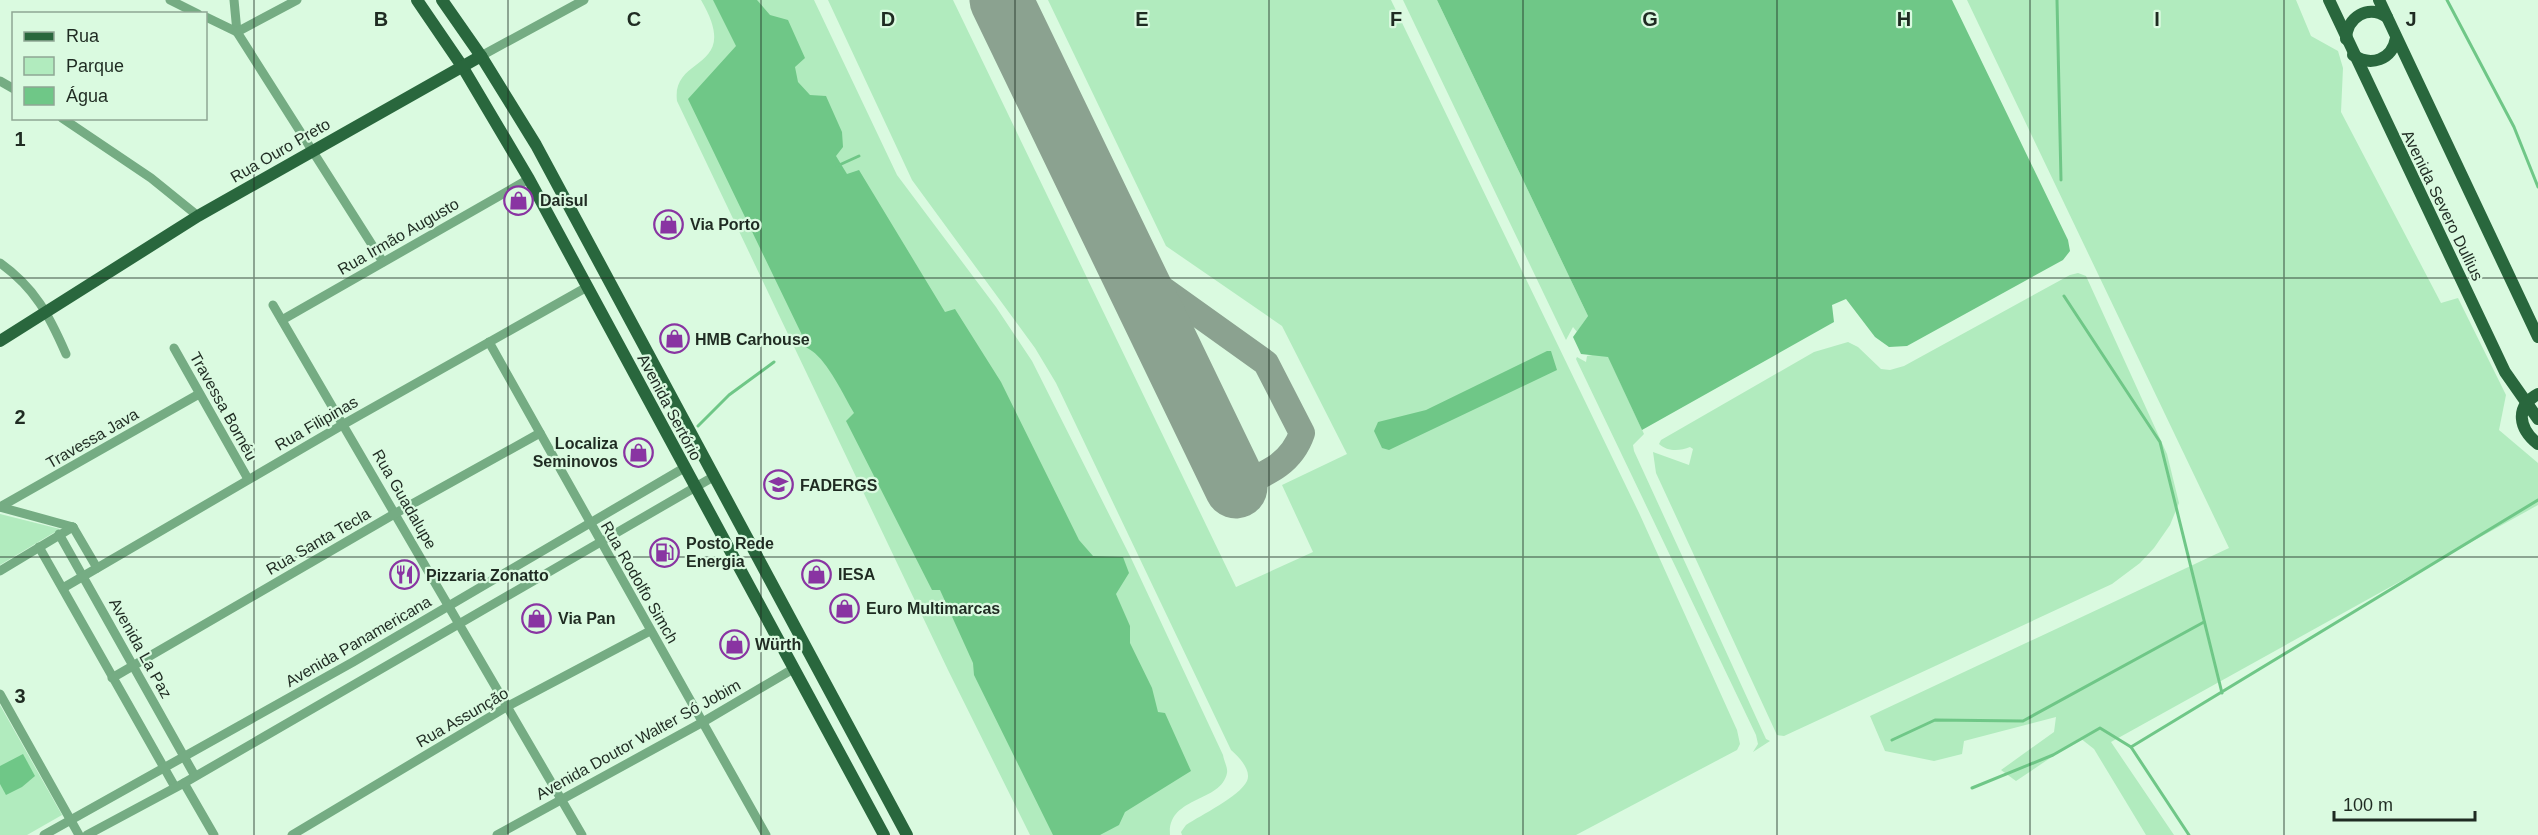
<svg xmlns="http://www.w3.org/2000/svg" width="2538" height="835" viewBox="0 0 2538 835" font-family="Helvetica,sans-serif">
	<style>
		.green { fill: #b1ebbe }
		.water { fill: #6fc787 }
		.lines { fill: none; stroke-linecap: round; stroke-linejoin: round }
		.stream { stroke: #6fc787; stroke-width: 3 }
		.taxiway { stroke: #8ba290; stroke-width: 26 }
		.runway { stroke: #8ba290; stroke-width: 63 }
		.minor { stroke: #75ac83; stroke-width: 9 }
		.major { stroke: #29673d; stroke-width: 12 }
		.grid { fill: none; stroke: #1f2b22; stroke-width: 1.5; stroke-opacity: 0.55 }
		.labels { text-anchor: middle; stroke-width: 4.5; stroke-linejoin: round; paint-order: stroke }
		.street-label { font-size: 16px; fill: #1f2b22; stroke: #dafae0 }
		.poi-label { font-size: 16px; font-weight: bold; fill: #1f2b22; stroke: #dafae0; text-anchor: start }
		.grid-label { font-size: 20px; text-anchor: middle; font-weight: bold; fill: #1f2b22; stroke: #dafae0; stroke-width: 4.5; stroke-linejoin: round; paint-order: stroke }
	</style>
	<rect width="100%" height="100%" fill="#dafae0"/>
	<g class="green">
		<path d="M701 0H814L897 175 996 307 1032 361 1131 558 1223 755C1224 761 1228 768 1227 773 1221 803 1167 796 1170 835H1030L948 670 677 101C671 54 743 72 701 0Z"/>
		<path d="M828 0H953L1236 587 1313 552 1282 485 1347 454 1282 326 1166 246 1048 0H1391L1640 515 1737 730 1740 744 1737 750 1576 835H1182L1181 832 1186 825C1201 815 1239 797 1247 781 1252 770 1238 756 1231 750L1056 383 1035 348 912 180Z"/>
		<polygon points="1403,0 1437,0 1588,316 1577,332 1573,327 1566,340"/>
		<polygon points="1967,0 2296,0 2311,36 2338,51 2343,68 2341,112 2441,303 2458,298 2506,395 2499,430 2538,463 2538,505 2111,742 2174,835 2146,835 2094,749 2080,738 2016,781 2001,770 2054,732 2056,717 1964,741 1962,754 1934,761 1885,751 1870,716 2229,548"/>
		<path d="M2078 273 2086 276 2167 454 2179 503 2170 525 2154 548 2140 563 2112 584 1784 736 1777 735 1656 473 1653 452 1689 465 1693 449 1690 447C1680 451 1668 452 1659 444L1661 440 1814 352 1848 342 1858 347 1881 369 1890 370 1904 366 2070 275Z"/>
		<polygon points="1598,354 1608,356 1644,434 1633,445 1634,451 1766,739 1770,741 1753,752 1758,744 1756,735 1576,359 1577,357 1586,362 1587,356"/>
		<polygon points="0,514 60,529 0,565"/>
		<polygon points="0,705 62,815 27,835 0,835"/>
	</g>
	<g class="water">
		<path d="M713 0H757L770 15 788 20 805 58 795 67 798 82 810 95 826 96 842 132 843 147 836 156 847 174 859 170 945 312 955 309 1001 382 1079 540 1093 556 1123 557 1129 573 1116 594 1130 626V643L1152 688 1158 712 1165 713 1191 771 1125 812 1119 825 1100 835H1053L974 675 973 663 940 590H932L846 421 854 413C844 396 828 362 812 351 806 346 802 347 796 340L802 335 688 99 736 46Z"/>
		<polygon points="1437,0 1952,0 2068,240 2070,251 2063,260 1907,346 1889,347 1875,337 1846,299 1832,305 1834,322 1642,430 1608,357 1581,354 1573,337 1588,316"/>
		<polygon points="1547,351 1551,351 1557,370 1389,450 1382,448 1374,431 1378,422 1426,410"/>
		<polygon points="23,754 35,776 22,787 6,795 0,784 0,766"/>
	</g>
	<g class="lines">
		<g class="stream">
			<polyline points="2057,0 2061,180"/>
			<polyline points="2447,0 2514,127 2538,187"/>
			<polyline points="837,166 859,156"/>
			<polyline points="2064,296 2160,442 2222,693"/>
			<polyline points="698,426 729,395 774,362"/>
			<polyline points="1892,740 1935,720 2023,721 2204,622"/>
			<polyline points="1972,788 2053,755 2100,728 2131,747"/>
			<polyline points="2189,835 2131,747 2538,500"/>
		</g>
		<path class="taxiway" d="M1083 170 1128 257 1143 275 1266 363 1302 433C1291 465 1265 474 1236 487"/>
		<polyline class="runway" points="1001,0 1236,487"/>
		<g class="minor">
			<polyline points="170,0 198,14"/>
			<polyline points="234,0 237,32 383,262"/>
			<polyline points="206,17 237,32"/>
			<polyline points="237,32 297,0"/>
			<polyline points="481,56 584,0"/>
			<polyline points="0,81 14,89"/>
			<polyline points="62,118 151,178 198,216"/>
			<path d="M0 263C35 288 49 315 66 354"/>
			<polyline points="273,305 582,835"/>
			<polyline points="282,320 529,179"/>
			<polyline points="489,342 766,835"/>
			<polyline points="174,348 248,479"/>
			<polyline points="0,507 199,394"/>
			<polyline points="0,507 73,527"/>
			<polyline points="73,527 97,568"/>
			<polyline points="59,534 195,776"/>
			<polyline points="39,547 175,787"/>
			<polyline points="0,571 73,527"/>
			<polyline points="63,588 344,424 587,287"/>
			<polyline points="112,678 396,513 540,433"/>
			<polyline points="0,694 79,835"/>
			<polyline points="184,783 214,835"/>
			<polyline points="44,835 353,662 684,468"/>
			<polyline points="87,835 184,783 713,477"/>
			<polyline points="292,835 508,706 650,631"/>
			<polyline points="497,835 703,722 793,669"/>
		</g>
		<g class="major">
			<polyline points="417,0 462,66 529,179 884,835"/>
			<polyline points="442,0 481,56 536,145 907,835"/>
			<polyline points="2329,0 2505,372 2538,419"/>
			<polyline points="2379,0 2538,337"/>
			<path d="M2346 39C2347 17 2368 4 2387 17"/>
			<path d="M2353 55C2371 67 2392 60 2396 38"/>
			<polyline points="0,341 198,216 481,56"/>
			<path d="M2538 394C2514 407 2519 429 2538 444"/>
		</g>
	</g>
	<path class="grid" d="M254 0V835M508 0V835M761 0V835M1015 0V835M1269 0V835M1523 0V835M1777 0V835M2030 0V835M2284 0V835M0 278H2538M0 557H2538"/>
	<defs>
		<symbol id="shop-ring" viewBox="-11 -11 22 22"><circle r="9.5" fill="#dafae0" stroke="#8934a2" stroke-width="1.5"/><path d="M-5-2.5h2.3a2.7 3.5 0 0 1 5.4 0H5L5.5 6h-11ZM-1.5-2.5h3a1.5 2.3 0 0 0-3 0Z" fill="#8934a2"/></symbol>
		<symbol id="university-ring" viewBox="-11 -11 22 22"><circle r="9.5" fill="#dafae0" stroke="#8934a2" stroke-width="1.5"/><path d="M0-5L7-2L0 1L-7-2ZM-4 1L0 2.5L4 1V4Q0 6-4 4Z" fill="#8934a2"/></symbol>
		<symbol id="fuel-ring" viewBox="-11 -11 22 22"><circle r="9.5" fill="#dafae0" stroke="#8934a2" stroke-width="1.5"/><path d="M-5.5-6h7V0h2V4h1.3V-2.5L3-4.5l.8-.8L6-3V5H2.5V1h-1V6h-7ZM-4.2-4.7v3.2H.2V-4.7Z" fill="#8934a2"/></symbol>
		<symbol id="restaurant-ring" viewBox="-11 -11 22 22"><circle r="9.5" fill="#dafae0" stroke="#8934a2" stroke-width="1.5"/><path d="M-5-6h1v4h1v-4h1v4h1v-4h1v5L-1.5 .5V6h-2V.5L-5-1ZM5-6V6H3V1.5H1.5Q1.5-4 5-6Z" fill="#8934a2"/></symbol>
	</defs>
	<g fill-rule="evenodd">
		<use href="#shop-ring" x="502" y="184" width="33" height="33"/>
		<use href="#shop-ring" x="652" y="208" width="33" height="33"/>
		<use href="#shop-ring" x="658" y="322" width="33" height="33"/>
		<use href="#shop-ring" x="622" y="436" width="33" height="33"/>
		<use href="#university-ring" x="762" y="468" width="33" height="33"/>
		<use href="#fuel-ring" x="648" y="536" width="33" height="33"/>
		<use href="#shop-ring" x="800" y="558" width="33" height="33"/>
		<use href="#restaurant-ring" x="388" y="558" width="33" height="33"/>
		<use href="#shop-ring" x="828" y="592" width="33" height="33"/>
		<use href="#shop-ring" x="520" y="602" width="33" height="33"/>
		<use href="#shop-ring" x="718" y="628" width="33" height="33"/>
	</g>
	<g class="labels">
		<g class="street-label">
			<text transform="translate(280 150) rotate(-30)" y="6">Rua Ouro Preto</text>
			<text transform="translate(2443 205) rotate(64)" y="6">Avenida Severo Dullius</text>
			<text transform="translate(398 236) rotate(-30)" y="6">Rua Irmão Augusto</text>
			<text transform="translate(224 406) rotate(61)" y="6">Travessa Bornéu</text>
			<text transform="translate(670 407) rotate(62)" y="6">Avenida Sertório</text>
			<text transform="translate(316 423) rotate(-30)" y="6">Rua Filipinas</text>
			<text transform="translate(92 438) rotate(-30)" y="6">Travessa Java</text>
			<text transform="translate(405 499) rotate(60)" y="6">Rua Guadalupe</text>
			<text transform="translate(318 541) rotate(-30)" y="6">Rua Santa Tecla</text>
			<text transform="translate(640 582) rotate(60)" y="6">Rua Rodolfo Simch</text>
			<text transform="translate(358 641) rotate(-30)" y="6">Avenida Panamericana</text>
			<text transform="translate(141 648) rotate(61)" y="6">Avenida La Paz</text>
			<text transform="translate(462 717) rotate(-30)" y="6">Rua Assunção</text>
			<text transform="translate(638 739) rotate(-29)" y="6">Avenida Doutor Walter Só Jobim</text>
		</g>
		<g class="poi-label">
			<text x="540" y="206">Daisul</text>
			<text x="690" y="230">Via Porto</text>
			<text x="695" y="345">HMB Carhouse</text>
			<text x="618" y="449" text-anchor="end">Localiza<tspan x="618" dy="18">Seminovos</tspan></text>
			<text x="800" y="491">FADERGS</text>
			<text x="686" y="549">Posto Rede<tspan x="686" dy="18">Energia</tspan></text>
			<text x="838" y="580">IESA</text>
			<text x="426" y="581">Pizzaria Zonatto</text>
			<text x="866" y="614">Euro Multimarcas</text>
			<text x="558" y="624">Via Pan</text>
			<text x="755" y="650">Würth</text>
		</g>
	</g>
	<g class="grid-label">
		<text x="381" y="26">B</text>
		<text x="634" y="26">C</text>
		<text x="888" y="26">D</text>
		<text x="1142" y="26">E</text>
		<text x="1396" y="26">F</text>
		<text x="1650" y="26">G</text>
		<text x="1904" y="26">H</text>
		<text x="2157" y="26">I</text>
		<text x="2411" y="26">J</text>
		<text x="20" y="146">1</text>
		<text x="20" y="424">2</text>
		<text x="20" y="703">3</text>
	</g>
	<rect x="12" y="12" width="195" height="108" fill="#dafae0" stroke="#8fa794" stroke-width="1.5"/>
	<rect x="24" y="32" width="30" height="9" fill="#29673d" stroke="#8fa794" stroke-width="1.5"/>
	<text x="66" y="42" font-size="18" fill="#1f2b22">Rua</text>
	<rect x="24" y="57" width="30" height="18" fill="#b1ebbe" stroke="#8fa794" stroke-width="1.5"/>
	<text x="66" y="72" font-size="18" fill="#1f2b22">Parque</text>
	<rect x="24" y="87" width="30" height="18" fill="#6fc787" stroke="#8fa794" stroke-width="1.5"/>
	<text x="66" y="102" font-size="18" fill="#1f2b22">Água</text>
	<path d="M2334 811v9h141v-9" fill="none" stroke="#1f2b22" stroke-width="3"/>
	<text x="2343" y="811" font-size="18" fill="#1f2b22" stroke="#dafae0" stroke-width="4.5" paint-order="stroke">100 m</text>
</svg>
